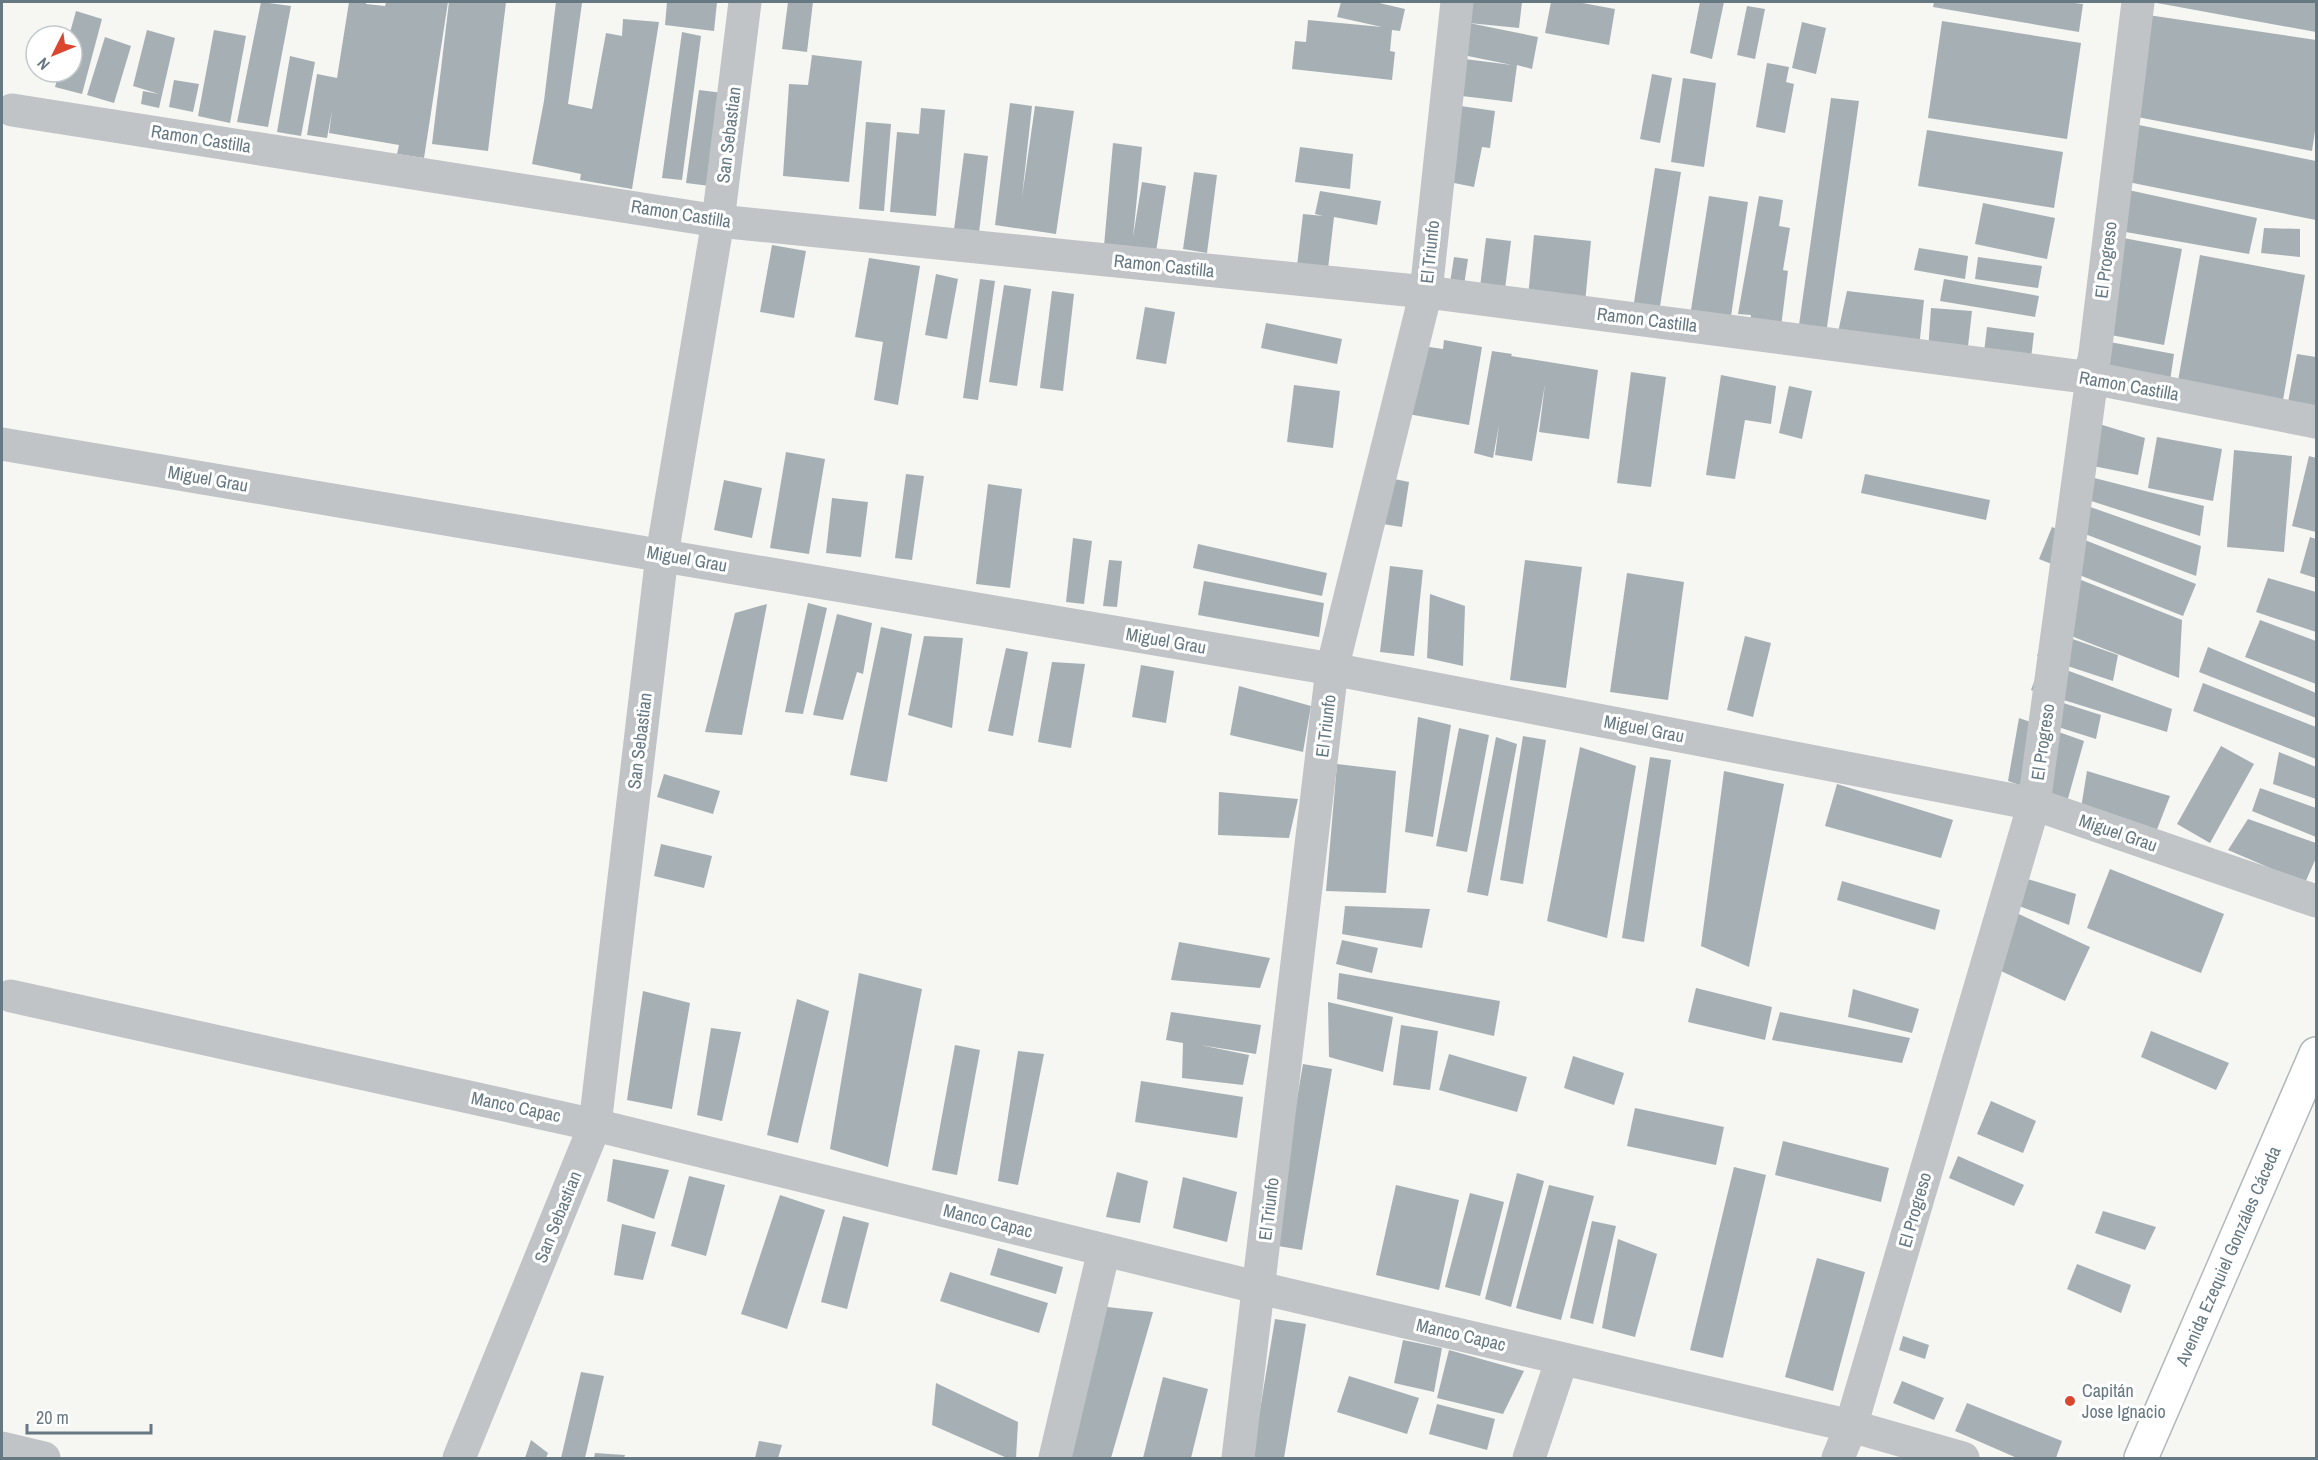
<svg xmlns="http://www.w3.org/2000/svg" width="2318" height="1460" viewBox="0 0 2318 1460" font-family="'Archivo Narrow',sans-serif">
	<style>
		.building { fill: #a6b0b4 }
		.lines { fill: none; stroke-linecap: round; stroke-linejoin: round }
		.secondary-casing { stroke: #b2b8bc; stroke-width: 36 }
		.minor { stroke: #c0c4c7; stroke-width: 33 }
		.secondary { stroke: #fff; stroke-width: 33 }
		.poi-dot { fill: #db472e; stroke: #fff; stroke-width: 2 }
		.labels { text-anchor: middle; stroke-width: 6; stroke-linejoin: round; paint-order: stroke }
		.street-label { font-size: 18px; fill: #667983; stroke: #fff }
		.poi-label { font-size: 18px; fill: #667983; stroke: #fff; text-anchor: start }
	</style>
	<rect width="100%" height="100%" fill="#f6f6f3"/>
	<g class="building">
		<polygon points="261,2 291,6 268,127 237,122"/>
		<polygon points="349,2 366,2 366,4 385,6 386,2 448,2 424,158 397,154 399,145 329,133 332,111 327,138 307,135 317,74 337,78"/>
		<polygon points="449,2 506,2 488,151 432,144"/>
		<polygon points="556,2 582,3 568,104 592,109 606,33 622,36 623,19 659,22 632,189 580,180 581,174 532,164 544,101"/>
		<polygon points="667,2 717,2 714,31 665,25"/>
		<polygon points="788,2 813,2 807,52 782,49"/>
		<polygon points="1341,2 1375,2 1405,9 1400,31 1392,30 1390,51 1395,52 1392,80 1292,69 1295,41 1306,42 1308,20 1382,27 1337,17"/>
		<polygon points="1466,2 1522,2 1519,28 1469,23 1538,37 1532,69 1517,65 1512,102 1445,94 1449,57 1512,65 1458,54"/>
		<polygon points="1551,2 1577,2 1615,9 1609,45 1545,33"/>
		<polygon points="1700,2 1724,2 1712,59 1690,53"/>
		<polygon points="1934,2 2066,2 2083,4 2079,32 1933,7"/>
		<polygon points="2157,2 2316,2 2316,32 2157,3"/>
		<polygon points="1747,6 1765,9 1755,59 1737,55"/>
		<polygon points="76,11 102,19 82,94 55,87 59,72 72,72 72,36 69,36"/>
		<polygon points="2148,15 2316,40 2316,124 2312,151 2132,116"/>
		<polygon points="1942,21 2081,43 2067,139 1928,118"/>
		<polygon points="1802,22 1826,28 1816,74 1792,68"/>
		<polygon points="147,30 175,38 159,108 141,104 143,91 159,94 133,86"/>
		<polygon points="214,30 246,36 230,123 198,116"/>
		<polygon points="682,32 701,36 682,180 662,178"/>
		<polygon points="105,37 131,46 114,103 87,95"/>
		<polygon points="812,55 862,61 849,182 783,176 789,84 808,85"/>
		<polygon points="290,56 315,62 301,136 277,132"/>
		<polygon points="1767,63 1789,67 1786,82 1794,84 1785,133 1756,127"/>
		<polygon points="1652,74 1672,78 1660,143 1640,139"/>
		<polygon points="1683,78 1716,83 1704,167 1671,162"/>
		<polygon points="174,80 199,84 193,112 169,107"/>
		<polygon points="699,90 731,94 718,187 686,183"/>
		<polygon points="1831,98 1859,101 1826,334 1798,332"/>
		<polygon points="1010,103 1032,106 1022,197 1035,106 1074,111 1056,234 995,225"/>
		<polygon points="1447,104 1495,111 1490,148 1482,147 1474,187 1434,179"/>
		<polygon points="921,108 945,110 936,216 890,212 897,132 919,134"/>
		<polygon points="866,122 891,124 884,211 859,209"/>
		<polygon points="2124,122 2316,161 2316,220 2118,180"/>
		<polygon points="1927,130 2063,152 2054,208 1918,186"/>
		<polygon points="1113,143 1142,147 1133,237 1142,182 1166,186 1156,252 1104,246"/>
		<polygon points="1300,147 1353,154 1350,189 1295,182"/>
		<polygon points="964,153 988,156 979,233 954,230"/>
		<polygon points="1655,168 1681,172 1658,319 1632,315"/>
		<polygon points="1194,172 1217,175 1207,253 1183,249"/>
		<polygon points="2110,186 2257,218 2249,254 2109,229"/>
		<polygon points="1320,191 1381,201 1377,225 1334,217 1328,269 1297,266 1303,214 1323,216 1315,214"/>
		<polygon points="1709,196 1748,202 1730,323 1690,316"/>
		<polygon points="1759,196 1783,200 1779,226 1790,228 1783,270 1788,271 1780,335 1749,330 1751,315 1738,314"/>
		<polygon points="1983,203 2055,218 2047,259 1975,244"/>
		<polygon points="2264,228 2300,229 2300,257 2261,253"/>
		<polygon points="2102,234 2182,249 2164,345 2084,330"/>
		<polygon points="1534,235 1591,241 1585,303 1528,297"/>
		<polygon points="1486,238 1511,241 1504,297 1479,295"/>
		<polygon points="772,245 806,251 794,318 760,312"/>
		<polygon points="1919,248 1968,256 1965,279 1914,270"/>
		<polygon points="2200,255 2305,275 2283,400 2178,381"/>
		<polygon points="1454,257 1468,259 1463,292 1449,289"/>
		<polygon points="1978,257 2042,266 2038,288 1975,279"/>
		<polygon points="869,258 920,266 898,405 874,400 883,342 855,337"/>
		<polygon points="936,274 958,279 947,339 925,335"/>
		<polygon points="980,279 995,281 978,400 963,398"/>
		<polygon points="1944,279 2039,296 2035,317 1940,301"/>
		<polygon points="1004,285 1031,289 1017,386 989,382"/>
		<polygon points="1052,291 1074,294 1063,391 1040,388"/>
		<polygon points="1847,291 1924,300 1919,348 1837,337"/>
		<polygon points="1145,307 1175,312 1166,364 1136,359"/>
		<polygon points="1931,308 1972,311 1967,355 1928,351"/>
		<polygon points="1266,323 1342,339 1337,364 1261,348"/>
		<polygon points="1987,327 2034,333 2030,367 1983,361"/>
		<polygon points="2083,337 2174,354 2170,381 2075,367"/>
		<polygon points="1444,340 1482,347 1469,425 1408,414 1415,345 1443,349"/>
		<polygon points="1492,351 1512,354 1511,356 1598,370 1589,439 1539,432 1545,384 1532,461 1495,455 1499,425 1493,458 1474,453"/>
		<polygon points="2297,354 2316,357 2316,406 2288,402"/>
		<polygon points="1631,372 1666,377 1651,487 1617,483"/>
		<polygon points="1721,375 1776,386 1771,424 1745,420 1735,479 1706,475"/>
		<polygon points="1294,385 1340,391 1333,448 1287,442"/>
		<polygon points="1789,386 1812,391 1802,439 1779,433"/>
		<polygon points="2073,416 2145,438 2138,475 2068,461"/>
		<polygon points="2157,437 2222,449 2213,501 2148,488"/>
		<polygon points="2234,450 2292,456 2284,552 2227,547"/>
		<polygon points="786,452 825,459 809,554 770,548"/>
		<polygon points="2309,456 2316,458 2316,532 2292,526"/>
		<polygon points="2067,471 2204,506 2200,536 2060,491"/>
		<polygon points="906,474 924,476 912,560 895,558"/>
		<polygon points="1865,474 1990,500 1986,520 1861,493"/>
		<polygon points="1379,476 1409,482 1402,527 1370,522"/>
		<polygon points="724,480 762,488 752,538 714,530"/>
		<polygon points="988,484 1022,489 1010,588 976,584"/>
		<polygon points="2062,497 2201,546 2196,576 2056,523"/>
		<polygon points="832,498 868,502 861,557 826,553"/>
		<polygon points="2052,527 2196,584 2183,616 2039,559"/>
		<polygon points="2310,537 2316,539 2316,578 2300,573"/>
		<polygon points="1073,538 1092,541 1084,604 1066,602"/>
		<polygon points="1198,544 1327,573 1322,596 1193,568"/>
		<polygon points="1109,560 1122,561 1117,607 1103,606"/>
		<polygon points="1525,560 1582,567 1566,688 1510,680"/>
		<polygon points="1390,566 1423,570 1414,656 1380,652"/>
		<polygon points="2056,570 2182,620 2179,678 2043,625"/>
		<polygon points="1627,573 1684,582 1668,700 1610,692"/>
		<polygon points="2268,578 2316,592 2316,632 2256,612"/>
		<polygon points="1204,581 1324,603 1319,637 1198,615"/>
		<polygon points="1430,594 1465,606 1463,666 1427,658"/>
		<polygon points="808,603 827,608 803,714 785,712"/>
		<polygon points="767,604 742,735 705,732 735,613"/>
		<polygon points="837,614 872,623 863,674 857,672 843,720 813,715"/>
		<polygon points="2260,620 2316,641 2316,684 2245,657"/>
		<polygon points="881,627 912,634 887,782 850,775"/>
		<polygon points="2047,630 2118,655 2113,681 2037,656"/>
		<polygon points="924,636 963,638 952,728 908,715"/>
		<polygon points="1745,636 1771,643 1753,717 1727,710"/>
		<polygon points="2208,647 2316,693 2316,718 2199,672"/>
		<polygon points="1006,648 1028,652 1013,736 988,731"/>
		<polygon points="2042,661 2172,709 2167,732 2031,690"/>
		<polygon points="1052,662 1085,664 1071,748 1038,742"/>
		<polygon points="1141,665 1174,671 1166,723 1132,717"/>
		<polygon points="2203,683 2316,727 2316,759 2193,711"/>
		<polygon points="1239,686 1311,706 1303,752 1230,735"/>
		<polygon points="2041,696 2101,715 2096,739 2036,720"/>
		<polygon points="1418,717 1451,725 1433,837 1405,832"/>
		<polygon points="2019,718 2084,741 2067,802 2008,781"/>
		<polygon points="1459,728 1489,735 1467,852 1436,846"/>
		<polygon points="1523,736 1546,740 1523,884 1500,880"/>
		<polygon points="1496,737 1517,744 1488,896 1467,892"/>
		<polygon points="2221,746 2254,764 2210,843 2177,824"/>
		<polygon points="1580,747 1636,766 1607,938 1547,921"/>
		<polygon points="2279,752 2316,767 2316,799 2273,784"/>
		<polygon points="1650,757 1671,760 1644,942 1622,938"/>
		<polygon points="1337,764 1396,771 1386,893 1326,891"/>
		<polygon points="1724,771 1784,784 1749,967 1701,946"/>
		<polygon points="2087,771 2170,796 2156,832 2081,808"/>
		<polygon points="664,774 720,791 713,814 657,797"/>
		<polygon points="1837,784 1953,820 1941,858 1825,826"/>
		<polygon points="2260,788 2316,808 2316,837 2252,811"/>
		<polygon points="1219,792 1298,799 1289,838 1218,835"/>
		<polygon points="2248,819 2316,843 2316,858 2305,883 2228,850"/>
		<polygon points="661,844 712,856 704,888 654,876"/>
		<polygon points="2110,869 2224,914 2201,973 2087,928"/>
		<polygon points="2015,875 2076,894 2069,925 2014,904"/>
		<polygon points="1842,881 1940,910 1935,930 1837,900"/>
		<polygon points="1345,906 1430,909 1422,948 1342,934"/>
		<polygon points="2010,910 2090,947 2065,1001 2001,971"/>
		<polygon points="1342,940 1378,948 1372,973 1336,964"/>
		<polygon points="1179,942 1270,958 1260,988 1171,980"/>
		<polygon points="859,973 922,989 888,1167 830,1149"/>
		<polygon points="1339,973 1500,1001 1494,1036 1337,999"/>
		<polygon points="1696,988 1772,1007 1765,1040 1688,1022"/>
		<polygon points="1853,989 1919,1009 1912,1033 1848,1017"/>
		<polygon points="643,991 690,1003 672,1109 627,1100"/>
		<polygon points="797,999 829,1011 798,1143 767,1135"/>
		<polygon points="1328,1002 1393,1017 1383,1072 1329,1057"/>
		<polygon points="1171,1012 1261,1025 1256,1054 1200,1045 1249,1055 1243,1085 1182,1078 1183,1043 1166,1040"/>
		<polygon points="1780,1012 1910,1038 1902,1063 1772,1040"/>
		<polygon points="1401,1025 1438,1031 1430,1090 1393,1085"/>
		<polygon points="711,1028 741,1032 722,1121 697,1115"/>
		<polygon points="2151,1031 2229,1063 2216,1090 2141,1057"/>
		<polygon points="955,1045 980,1050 957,1175 932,1170"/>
		<polygon points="1018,1051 1044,1054 1018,1185 998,1181"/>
		<polygon points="1449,1054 1527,1077 1517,1112 1439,1090"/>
		<polygon points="1573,1056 1624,1073 1614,1105 1564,1088"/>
		<polygon points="1303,1064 1332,1069 1302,1250 1272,1245"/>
		<polygon points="1141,1081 1243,1097 1237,1138 1135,1122"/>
		<polygon points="1991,1101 2036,1121 2023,1153 1977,1134"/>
		<polygon points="1635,1108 1724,1127 1716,1165 1627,1146"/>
		<polygon points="1783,1141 1889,1168 1881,1202 1775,1175"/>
		<polygon points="1958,1156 2024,1185 2014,1206 1949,1178"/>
		<polygon points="613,1159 669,1170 654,1219 607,1201"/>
		<polygon points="1734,1167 1766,1175 1723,1358 1690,1350"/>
		<polygon points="1117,1172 1148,1181 1140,1223 1106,1217"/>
		<polygon points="1517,1173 1544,1181 1511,1307 1485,1299"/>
		<polygon points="689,1176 725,1185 706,1256 671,1246"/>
		<polygon points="1183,1177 1237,1192 1227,1242 1173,1228"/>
		<polygon points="1396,1185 1459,1200 1439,1290 1376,1275"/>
		<polygon points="1549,1185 1594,1196 1561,1320 1516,1308"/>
		<polygon points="1470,1193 1504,1202 1480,1296 1445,1287"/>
		<polygon points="780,1195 825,1210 787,1329 741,1314"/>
		<polygon points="2103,1211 2156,1227 2145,1250 2095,1233"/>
		<polygon points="843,1216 869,1223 847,1309 821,1302"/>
		<polygon points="1592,1221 1616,1226 1593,1324 1570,1318"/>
		<polygon points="622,1224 656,1232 643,1280 614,1275"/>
		<polygon points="1618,1239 1657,1254 1635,1337 1602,1328"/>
		<polygon points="998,1248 1063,1267 1056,1294 990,1275"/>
		<polygon points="1817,1258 1865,1272 1833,1391 1785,1377"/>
		<polygon points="2077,1264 2131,1285 2121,1313 2067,1289"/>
		<polygon points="950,1272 1048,1303 1039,1333 940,1301"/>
		<polygon points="1107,1307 1153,1312 1111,1458 1066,1458"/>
		<polygon points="1275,1319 1306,1324 1284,1458 1252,1458"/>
		<polygon points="1903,1336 1929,1345 1925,1359 1899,1350"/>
		<polygon points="1403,1340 1442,1348 1434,1392 1394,1383"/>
		<polygon points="1449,1350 1524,1371 1503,1414 1437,1398"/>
		<polygon points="581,1372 604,1376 585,1458 561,1458"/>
		<polygon points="1349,1376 1419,1398 1407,1434 1337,1412"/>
		<polygon points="1163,1377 1208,1389 1191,1458 1143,1458"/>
		<polygon points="1902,1381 1944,1398 1934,1420 1893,1403"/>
		<polygon points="936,1383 1018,1422 1016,1458 1007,1458 932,1425"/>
		<polygon points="1967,1403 2062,1441 2056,1458 2017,1458 1955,1431"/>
		<polygon points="1437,1404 1495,1419 1487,1450 1429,1434"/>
		<polygon points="531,1440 548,1453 546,1458 525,1458"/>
		<polygon points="759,1441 782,1445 778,1458 755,1458"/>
		<polygon points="595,1453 625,1455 624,1458 594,1458"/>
	</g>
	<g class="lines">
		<defs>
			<g id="secondary">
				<path id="s1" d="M2141 1458 2316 1054"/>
			</g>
		</defs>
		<use href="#secondary" class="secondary-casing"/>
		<g class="minor">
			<polyline points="12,110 718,221 1426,292 2092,378 2316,422"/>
			<polyline points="2,444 1332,669 2034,804 2316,901"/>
			<polyline points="11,996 595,1125 1260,1288 1851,1426 1963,1458"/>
			<polyline points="2,1448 44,1458"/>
			<polyline points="459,1458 595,1125 662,555 718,221 745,2"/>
			<polyline points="1055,1458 1104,1250"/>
			<polyline points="1238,1458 1332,669 1426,292 1457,2"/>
			<polyline points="1529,1458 1562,1359"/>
			<polyline points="1838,1458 1851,1426 2034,804 2092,378 2138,2"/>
		</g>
		<use href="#secondary" class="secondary"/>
	</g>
	<circle class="poi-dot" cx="2070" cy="1401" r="6"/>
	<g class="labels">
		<g class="street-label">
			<text transform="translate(729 135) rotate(-83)" y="6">San Sebastian</text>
			<text transform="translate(201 139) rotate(9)" y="6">Ramon Castilla</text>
			<text transform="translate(681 214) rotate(9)" y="6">Ramon Castilla</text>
			<text transform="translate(1430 252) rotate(-84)" y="6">El Triunfo</text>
			<text transform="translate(2106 260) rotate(-83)" y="6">El Progreso</text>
			<text transform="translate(1164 266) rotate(6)" y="6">Ramon Castilla</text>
			<text transform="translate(1647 320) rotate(7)" y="6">Ramon Castilla</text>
			<text transform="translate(2129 386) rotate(10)" y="6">Ramon Castilla</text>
			<text transform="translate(208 479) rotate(10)" y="6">Miguel Grau</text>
			<text transform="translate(687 559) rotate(10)" y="6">Miguel Grau</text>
			<text transform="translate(1166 641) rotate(10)" y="6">Miguel Grau</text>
			<text transform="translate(1326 726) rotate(-83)" y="6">El Triunfo</text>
			<text transform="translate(1644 729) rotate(11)" y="6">Miguel Grau</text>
			<text transform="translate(640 741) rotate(-83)" y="6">San Sebastian</text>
			<text transform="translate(2043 742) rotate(-82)" y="6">El Progreso</text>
			<text transform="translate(2118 833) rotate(19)" y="6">Miguel Grau</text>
			<text transform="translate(516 1107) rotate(12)" y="6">Manco Capac</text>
			<text transform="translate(1269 1209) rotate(-83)" y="6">El Triunfo</text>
			<text transform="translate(1915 1210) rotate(-74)" y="6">El Progreso</text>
			<text transform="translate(558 1217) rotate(-68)" y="6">San Sebastian</text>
			<text transform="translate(988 1221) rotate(14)" y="6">Manco Capac</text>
			<text dy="6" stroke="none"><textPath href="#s1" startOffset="220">Avenida Ezequiel Gonzáles Cáceda</textPath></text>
			<text transform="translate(1461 1335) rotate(13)" y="6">Manco Capac</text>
		</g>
		<g class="poi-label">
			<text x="2082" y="1397">Capitán<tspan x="2082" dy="21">Jose Ignacio</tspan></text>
		</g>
	</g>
	<rect width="2318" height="1460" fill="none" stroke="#667983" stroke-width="6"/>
	<g transform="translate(54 54) rotate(227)"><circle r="28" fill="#ffffff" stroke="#c2c9cd" stroke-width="1.5"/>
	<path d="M0-4.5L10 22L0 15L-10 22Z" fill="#db472e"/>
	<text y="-9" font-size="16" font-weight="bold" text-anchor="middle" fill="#667983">N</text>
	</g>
	<path d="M27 1424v9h124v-9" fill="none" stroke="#667983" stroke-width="3"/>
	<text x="36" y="1424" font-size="18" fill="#667983" stroke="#ffffff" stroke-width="4.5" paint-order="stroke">20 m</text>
</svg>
